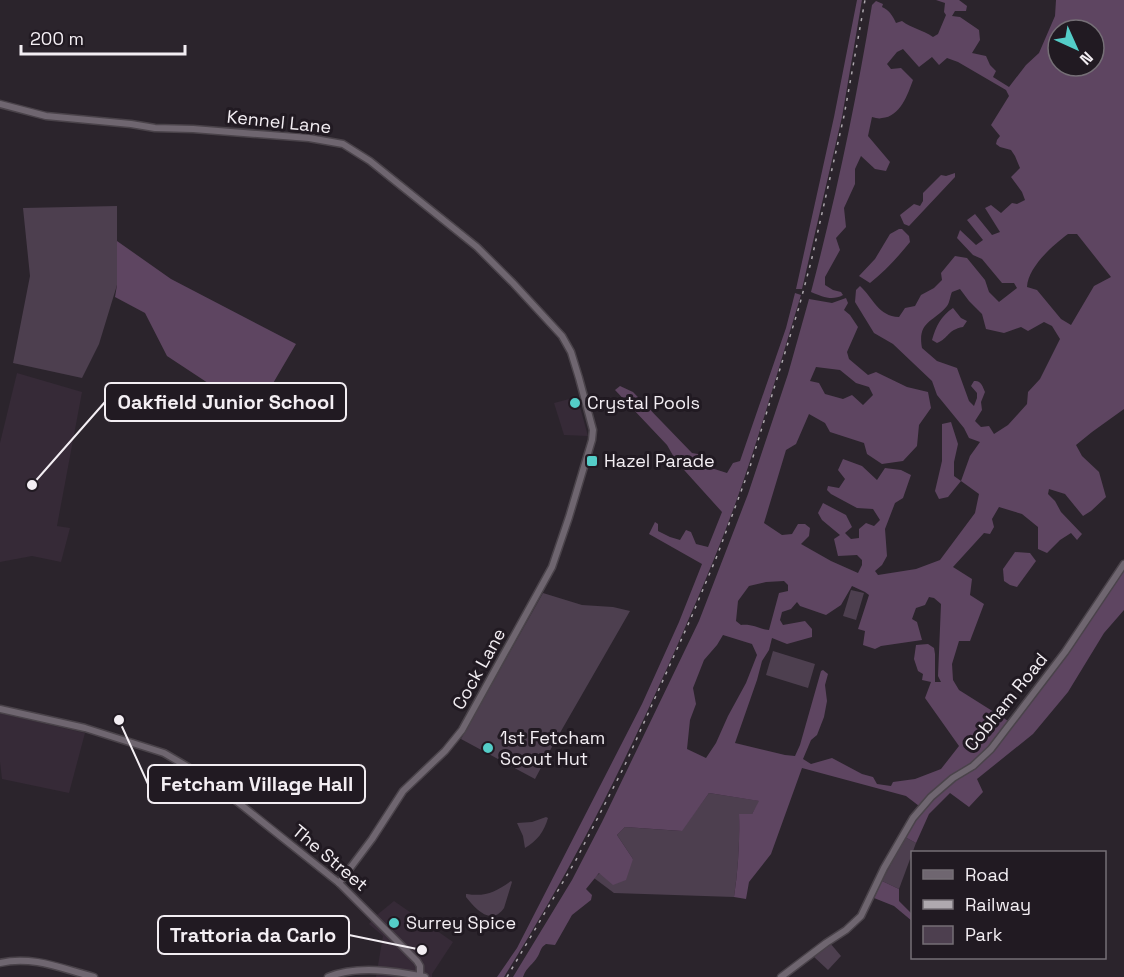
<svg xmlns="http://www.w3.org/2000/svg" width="1124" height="977" viewBox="0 0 1124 977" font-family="'Space Grotesk',sans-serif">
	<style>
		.built { fill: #362a37 }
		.green { fill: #4d3f4f }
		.forest { fill: #5e4561; fill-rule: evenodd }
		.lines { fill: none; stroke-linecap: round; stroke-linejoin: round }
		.secondary-casing { stroke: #4a434a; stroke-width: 9 }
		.secondary { stroke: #6f6670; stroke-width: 6 }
		.rail { stroke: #afa9af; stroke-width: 1.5; stroke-dasharray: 3 6; stroke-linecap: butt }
		.poi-dot { fill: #54cdc8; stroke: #211a22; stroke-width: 2 }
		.labels { text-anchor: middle; stroke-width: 6; stroke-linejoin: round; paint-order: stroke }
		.street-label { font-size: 18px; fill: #f3eef3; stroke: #211a22 }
		.poi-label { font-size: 18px; fill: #f3eef3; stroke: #211a22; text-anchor: start }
		.leader { fill: none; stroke: #f3eef3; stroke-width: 2 }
		.callout-dot { fill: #f3eef3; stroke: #211a22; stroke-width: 2 }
		.callout { fill: #211a22; stroke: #f3eef3; stroke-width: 2 }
		.callout-label { font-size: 20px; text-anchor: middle; font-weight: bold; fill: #f3eef3 }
	</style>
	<rect width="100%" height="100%" fill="#2b242c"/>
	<g class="built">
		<polygon points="17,373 82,392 57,526 70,528 61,562 32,556 0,562 0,443"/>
		<polygon points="573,398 578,400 588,436 564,435 554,403"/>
		<polygon points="0,713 85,733 69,793 2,779 0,762"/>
		<polygon points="394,901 453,942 432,974 432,977 376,977 383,936 369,924 377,915"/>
	</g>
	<g class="green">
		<polygon points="117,206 117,285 99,344 82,378 13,363 30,276 23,208"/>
		<polygon points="851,590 864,593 856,620 843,616"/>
		<polygon points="543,593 582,605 613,607 630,611 553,745 535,779 461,739"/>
		<polygon points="773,651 815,664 808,688 766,675"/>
		<path d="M709 793 760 801 752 814H739C740 842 738 870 734 897L614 893 594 878 600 873 633 859 617 835 625 827 681 831Z"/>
		<path d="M546 817 548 818C544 832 537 841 525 848L523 836 517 823 532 822Z"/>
		<polygon points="905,837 916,843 899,889 882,881"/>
		<path d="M511 881 512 882 504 908C491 927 475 908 466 897V894H467C485 897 496 892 511 881Z"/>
		<polygon points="830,943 841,956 828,970 813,956"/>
	</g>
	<g class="forest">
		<polygon points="857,0 862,0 842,117 802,289 796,289 834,117"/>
		<path d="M936 0H959L967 6 966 11H955L952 16 960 17 979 30 980 40 972 53 986 56 990 65 996 71 993 77 1009 87 1026 65 1039 53 1055 16 1056 0H1124V409L1092 432 1076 445 1082 456 1099 472 1106 497 1091 511 1083 516 1065 494 1049 489 1048 494 1055 501 1061 512 1082 534 1077 540 1071 533 1060 540 1047 553 1038 549V527L1022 514 999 507 992 519 994 527 990 534 984 533 953 567 972 579 970 595 984 604 970 641H959L952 664 953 680 959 690 1013 724 1082 633 1113 583 1124 569V610L1104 633 1068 692 1033 734 977 779 983 792 969 807 950 793 929 814 916 843 905 837 914 820 923 809 906 796 802 768 771 854 749 882 746 899 734 897C738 870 740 842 739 814H752L759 801 709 793 682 831 625 827 617 835 633 859 626 880 613 885 599 873 586 889 592 895 591 900 572 915 555 945 546 944C540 948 541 951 538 956 533 965 527 966 523 977H513L572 880 602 822 699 621 748 494 788 374 809 299 832 303 846 298 848 303 844 310 850 315 858 327 847 352 849 359 868 375 876 372 907 387 928 392 931 408 919 425 917 446 903 461 882 464 867 454 864 443 830 432 825 423 809 414 796 444 786 450 764 523 782 535 792 534 798 524H805L810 528 809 536 801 544 831 561 858 573 862 565V560L857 555 838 556 834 539 840 535 822 520 818 513 823 503 846 515 852 527 845 533 851 539 859 538V529L866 523 874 526 880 520 873 509 857 508 831 494 827 490 828 486 839 488 845 479 838 470 843 459 862 466 877 480 885 468 901 470 911 475 903 498 895 503 885 529 887 556 882 565 875 571 878 575 916 569 940 560 975 513 979 494 961 481 948 497 939 499 935 491 942 461V424L951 422 958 444 954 462V476L961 481 970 456 980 442 969 438 964 428 937 395 932 381 893 344 874 333 855 302 856 290 860 286C874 299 878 316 899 317L905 308 915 306 921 295 934 288 942 280 941 273 955 256 967 258 985 280 989 292 999 302 1017 288 1014 283H1002L982 259 973 255 957 238 960 230 976 245 983 240 967 220 975 214 992 235 1000 232 985 208 991 205 1001 213 1012 203 1017 204 1025 200 1022 192 1011 177 1020 168 1015 156 1011 150 1000 147 996 144 997 140 1000 136 991 125 1009 96 1006 90 958 62 947 58 939 65 932 57 919 67 903 49 897 52 887 64 891 69 901 68 913 80C908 94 900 117 882 118 879 119 876 118 872 117L868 136 890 162 886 171 875 169 861 156 855 169V184L844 208 846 227 836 238 840 250 825 277V285L833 290 841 292 843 295C832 301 823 297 811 292 836 197 856 102 872 5L876 1 883 4 882 7C889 10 893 16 896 23L902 21C911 28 923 30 933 37L938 34 946 15 944 12 945 3ZM1058 30H1094V66H1058ZM1068 234H1077L1111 277 1094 286 1071 325 1061 319 1037 290 1027 287C1028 267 1053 245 1068 234ZM960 289 969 301 982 314 986 329 1004 333 1021 327 1028 331 1044 322 1052 326 1060 339 1040 379 1028 392 1027 404 1008 425 994 434 989 426 981 427 975 421 982 410 981 402 985 392C983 387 981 380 974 381L971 386 977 393V398L974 406 969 401 957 368 937 361 922 348C917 321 934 322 947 306 950 302 950 296 952 292ZM816 367 840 370 856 383 869 387 873 395 863 405 852 395 843 399 825 394 819 383 810 381ZM784 581 788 585V591L779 593 769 630C758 629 754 624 741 625L736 621 738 601 749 586 766 582ZM852 586 865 592 869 595 858 629 865 631 863 645 875 649 881 646 922 640 917 622 912 619 916 608 925 605 929 597 934 598 941 604 938 676 941 682H935V654L934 648 928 644 916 645 914 659 918 671 923 674 922 680 931 682 925 698 959 746 941 769 915 779 893 782 891 786 877 784 873 777 862 774 832 758 811 764 803 759 811 740 817 735 824 717 827 701 825 685 828 674 823 670 821 671 800 745 795 756 785 755 735 743 757 680 762 661 769 650 772 638 787 644 812 637V629L805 621 783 625 780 620 782 612 791 609 797 602 800 606 826 615 841 605ZM723 635 752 644 757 655 746 683 728 716 716 743 706 758 687 749 690 720 696 704 693 688 704 660 717 645Z"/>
		<polygon points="955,173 955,177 909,226 904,224 900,215 914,204 920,206 923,201 923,193 941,175 946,176"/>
		<path d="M899 229H902L909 236 910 242C898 257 885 271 870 283L859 276 875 259 890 234Z"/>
		<polygon points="117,241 171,279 296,344 255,414 167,356 145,313 115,297 117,285"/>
		<path d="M795 293 801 295C780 363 761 432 737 499 718 552 696 603 673 655 645 717 616 779 584 839 559 886 532 932 504 977H497L517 948 642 704 679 622 702 564 649 534 655 522 658 524V531L670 537 680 540 686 530 691 532 696 544 708 547 722 512 685 471 675 459 667 445 615 390 620 386 633 392 692 453 703 455 705 466 727 473 733 463 740 461 786 328Z"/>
		<path d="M953 308 961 318 967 321 963 327C947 330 949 338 937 343L932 340C936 326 941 316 953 308Z"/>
		<polygon points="1015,552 1030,553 1036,561 1017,587 1010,585 1004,581 1003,569"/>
		<polygon points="882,881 899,889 899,901 912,914 912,921 894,906 874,898"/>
	</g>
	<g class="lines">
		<defs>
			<g id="secondary">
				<polyline points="0,104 46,116 131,124 155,128 193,129 309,138 343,144 370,161 477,247 513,283 562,336 571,352 579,378 593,430 592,440 569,517 552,567 462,730 445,751 403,791 372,839 339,883"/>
				<polyline points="0,709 85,728 164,753 188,767 230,796 339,883 417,961 420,966 420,976"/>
				<path d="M0 963C32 955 63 969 94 977"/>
				<path d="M328 977C358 965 394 971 425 977"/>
				<polyline points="781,977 826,943 846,930 861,916 884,868 913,818 931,797 953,778 973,766 991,749 1065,652 1124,564"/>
			</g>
		</defs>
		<use href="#secondary" class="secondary-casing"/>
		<use href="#secondary" class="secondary"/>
		<polyline class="rail" points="507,977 576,860 624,767 691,618 717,556 749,470 799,307 811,262 844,116 865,0"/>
	</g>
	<g class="poi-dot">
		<circle cx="575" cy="403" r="6"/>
		<rect x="586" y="455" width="12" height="12" rx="3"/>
		<circle cx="488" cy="748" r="6"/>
		<circle cx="394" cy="923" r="6"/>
	</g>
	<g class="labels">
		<g class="street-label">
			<text transform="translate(279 122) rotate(6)" y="6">Kennel Lane</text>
			<text transform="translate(479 669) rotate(-61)" y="6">Cock Lane</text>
			<text transform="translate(1006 702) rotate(-51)" y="6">Cobham Road</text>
			<text transform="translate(330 858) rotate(40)" y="6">The Street</text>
		</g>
		<g class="poi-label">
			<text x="587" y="409">Crystal Pools</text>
			<text x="604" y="467">Hazel Parade</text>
			<text x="500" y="744">1st Fetcham<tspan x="500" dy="21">Scout Hut</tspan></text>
			<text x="406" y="929">Surrey Spice</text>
		</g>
	</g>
	<path class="leader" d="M32 485L105 402M119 720L148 784M422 950L349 935"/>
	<g class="callout-dot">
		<circle cx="32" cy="485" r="6"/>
		<circle cx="119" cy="720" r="6"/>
		<circle cx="422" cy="950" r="6"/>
	</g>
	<g class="callout">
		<rect x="105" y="383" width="241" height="38" rx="6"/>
		<rect x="148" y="765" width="217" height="38" rx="6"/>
		<rect x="158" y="916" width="191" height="38" rx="6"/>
	</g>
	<g class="callout-label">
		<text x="226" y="409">Oakfield Junior School</text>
		<text x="257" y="791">Fetcham Village Hall</text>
		<text x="253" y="942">Trattoria da Carlo</text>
	</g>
	<rect x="911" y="851" width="195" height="108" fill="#211a22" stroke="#756f76" stroke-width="1.5"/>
	<rect x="923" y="870" width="30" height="9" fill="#6f6670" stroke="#756f76" stroke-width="1.5"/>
	<text x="965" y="881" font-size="18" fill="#f3eef3">Road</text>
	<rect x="923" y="900" width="30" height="9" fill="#afa9af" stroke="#756f76" stroke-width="1.5"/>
	<text x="965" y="911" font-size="18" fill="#f3eef3">Railway</text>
	<rect x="923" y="926" width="30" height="18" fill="#4d3f4f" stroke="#756f76" stroke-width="1.5"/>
	<text x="965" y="941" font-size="18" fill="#f3eef3">Park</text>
	<g transform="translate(1076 48) rotate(135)"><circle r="28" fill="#211a22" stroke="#756f76" stroke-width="1.5"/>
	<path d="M0-4.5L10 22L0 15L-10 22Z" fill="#54cdc8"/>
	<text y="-9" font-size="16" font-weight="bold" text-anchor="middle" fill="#f3eef3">N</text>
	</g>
	<path d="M21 45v9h164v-9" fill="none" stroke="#f3eef3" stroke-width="3"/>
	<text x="30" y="45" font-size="18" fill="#f3eef3" stroke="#211a22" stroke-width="4.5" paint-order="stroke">200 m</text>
</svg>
